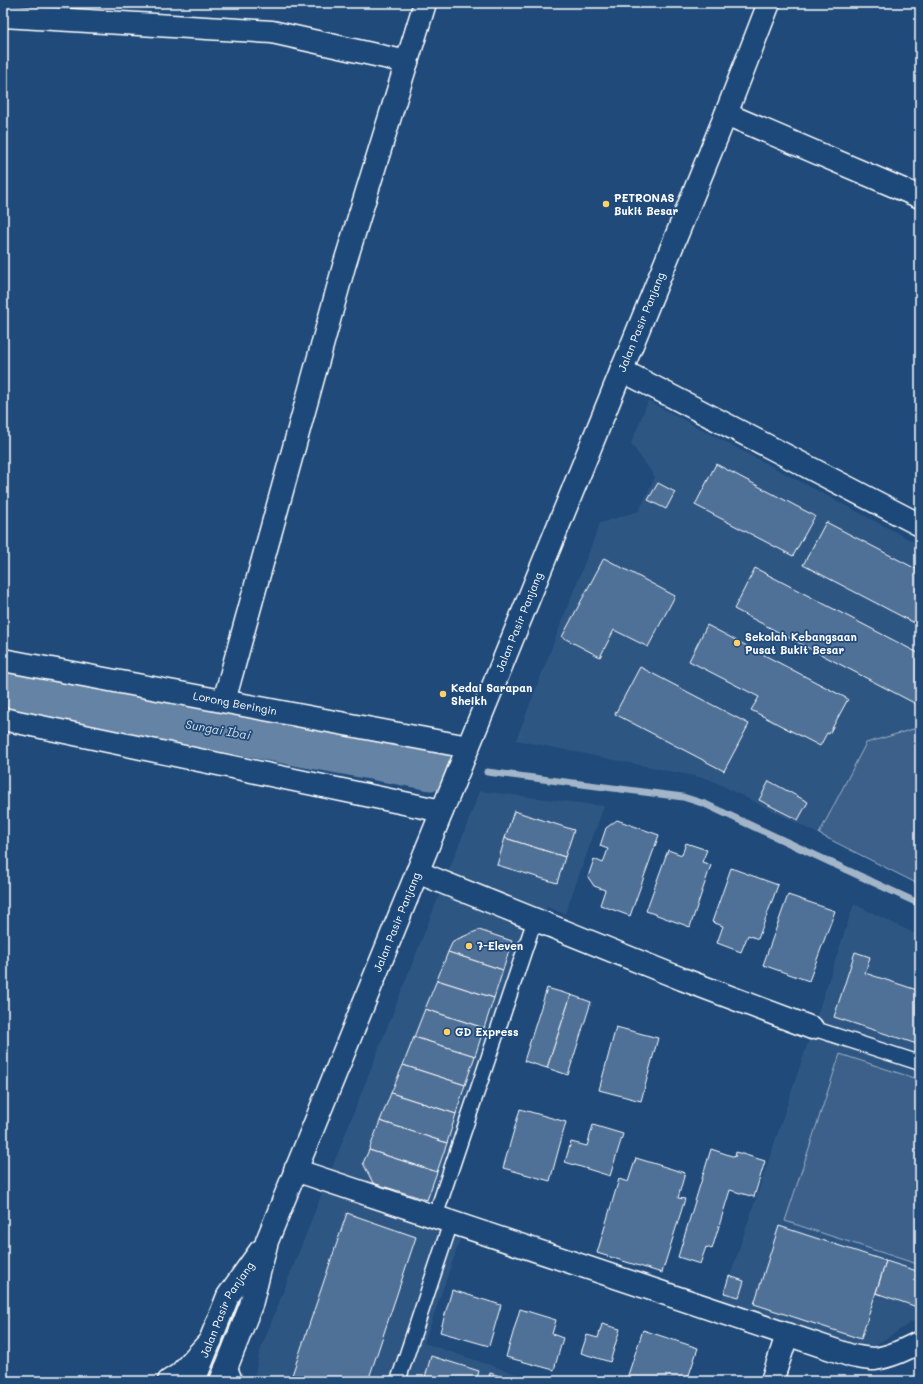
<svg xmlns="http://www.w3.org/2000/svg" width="923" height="1384" viewBox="0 0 923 1384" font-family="Mali,sans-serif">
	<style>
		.built { fill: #2e5683 }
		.green { fill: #3c618b; stroke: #9eb0c5 }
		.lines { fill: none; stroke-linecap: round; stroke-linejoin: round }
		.stream { stroke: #a3b5c8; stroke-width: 7 }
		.river { stroke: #6583a4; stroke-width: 43 }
		.building { fill: #507197; stroke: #fff }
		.lane-casing { stroke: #fff; stroke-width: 17 }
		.street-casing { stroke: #fff; stroke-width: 25 }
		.secondary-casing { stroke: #fff; stroke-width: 25 }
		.highway-casing { stroke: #fff; stroke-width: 25 }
		.lane { stroke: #1f4a7a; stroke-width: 14 }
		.street { stroke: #1f4a7a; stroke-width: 22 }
		.secondary { stroke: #1f4a7a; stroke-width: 22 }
		.highway { stroke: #1f4a7a; stroke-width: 22 }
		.poi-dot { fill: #ffd166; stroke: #1f4a7a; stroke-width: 1.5 }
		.labels { text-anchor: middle; stroke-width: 3.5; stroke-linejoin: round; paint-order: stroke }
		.poi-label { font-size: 11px; font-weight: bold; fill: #fff; stroke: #1f4a7a; text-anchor: start }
		.street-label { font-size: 11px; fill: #fff; stroke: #1f4a7a }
		.water-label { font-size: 12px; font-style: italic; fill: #d8e0e8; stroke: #1f4a7a }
	</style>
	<rect width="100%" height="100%" fill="#1f4a7a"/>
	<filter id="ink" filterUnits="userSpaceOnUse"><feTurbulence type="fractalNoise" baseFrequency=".025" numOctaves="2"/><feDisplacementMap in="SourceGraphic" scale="8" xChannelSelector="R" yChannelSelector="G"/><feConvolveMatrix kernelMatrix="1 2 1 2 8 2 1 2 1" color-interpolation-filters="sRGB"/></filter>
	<g filter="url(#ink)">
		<g class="built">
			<polygon points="648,401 920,545 920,885 709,779 516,740 600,523 639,511 655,477 631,444"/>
			<polygon points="480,791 604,806 565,914 547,907 448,1207 469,1214 424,1343 537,1381 253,1381 260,1351"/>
			<polygon points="854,904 920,936 920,1317 869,1349 722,1300"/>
		</g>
		<g class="green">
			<polygon points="920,727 920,885 819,834 866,743"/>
			<polygon points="840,1054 920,1080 920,1265 785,1221"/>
		</g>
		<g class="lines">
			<polyline class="stream" points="487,772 683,797 705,804 920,904"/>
			<polyline class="river" points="3,690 432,769"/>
		</g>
		<g class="building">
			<polygon points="716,464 815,516 793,556 695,505"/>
			<polygon points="658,483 675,492 666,509 648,500"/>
			<polygon points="826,522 920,571 920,626 803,565"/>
			<polygon points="604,558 675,596 648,647 614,630 600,657 562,637"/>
			<polygon points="755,568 920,654 920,700 918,705 734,609"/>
			<polygon points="707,625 848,699 829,734 827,733 820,746 751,710 759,697 689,661"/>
			<polygon points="640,667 749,724 724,771 615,714"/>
			<polygon points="769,781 808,802 798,820 759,800"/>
			<polygon points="514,811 574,830 565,857 505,838"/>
			<polygon points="617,820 659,835 630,916 600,905 605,890 594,886 588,877 594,859 603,863 608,849 600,846 606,828"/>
			<polygon points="505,838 565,857 557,883 497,865"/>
			<polygon points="686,843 707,850 702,862 711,865 690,927 646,911 668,850 682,855"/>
			<polygon points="731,868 778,885 758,939 748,935 741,952 717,943 723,926 712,922"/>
			<polygon points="788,895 835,911 809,981 763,965"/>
			<polygon points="479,930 512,941 503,970 448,952 453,941"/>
			<polygon points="448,952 503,970 494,998 437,980"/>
			<polygon points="855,952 870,957 865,973 920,991 920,1045 834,1017"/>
			<polygon points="437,980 494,998 484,1028 425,1009"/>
			<polygon points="547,988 571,995 547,1068 524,1061"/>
			<polygon points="571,995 591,1002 568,1075 547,1068"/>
			<polygon points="425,1009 484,1028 475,1056 414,1037"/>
			<polygon points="616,1027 658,1038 641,1101 599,1090"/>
			<polygon points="414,1037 475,1056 465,1085 403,1065"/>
			<polygon points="403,1065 465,1085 456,1114 391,1093"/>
			<polygon points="391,1093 456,1114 447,1143 380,1121"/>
			<polygon points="520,1109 566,1122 550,1181 503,1168"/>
			<polygon points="380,1121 447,1143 437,1172 369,1150"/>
			<polygon points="593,1125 623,1134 610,1176 565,1162 571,1142 587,1146"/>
			<polygon points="711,1149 735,1157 736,1152 765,1161 754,1197 730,1190 712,1249 706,1247 700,1264 678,1257"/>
			<polygon points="369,1150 437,1172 427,1200 373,1183 363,1163"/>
			<polygon points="636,1158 685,1173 678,1198 685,1199 662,1273 597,1253 619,1179 628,1182"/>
			<polygon points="347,1213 416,1237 368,1381 290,1381"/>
			<polygon points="779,1226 886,1261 861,1339 754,1304"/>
			<polygon points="886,1261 920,1272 920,1308 876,1293"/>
			<polygon points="729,1276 744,1281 739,1297 724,1293"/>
			<polygon points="452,1290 501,1305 489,1346 440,1332"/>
			<polygon points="520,1309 556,1320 552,1334 563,1338 554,1370 506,1357"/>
			<polygon points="602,1324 620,1329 610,1362 581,1353 587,1335 598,1338"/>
			<polygon points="643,1330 698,1348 687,1381 626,1381"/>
			<polygon points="431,1356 479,1371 476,1381 424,1381"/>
			<polygon points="490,1373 516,1381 488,1381"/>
		</g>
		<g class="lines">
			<defs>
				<g id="lane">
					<polyline points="812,1028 920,1063"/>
					<polyline points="435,1217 535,919"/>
					<polyline points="398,1381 451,1222"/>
				</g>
				<g id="street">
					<polyline points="3,16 272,32 407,62"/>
					<polyline points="726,114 920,197"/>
					<polyline points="621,370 920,525"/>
					<path id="s1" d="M3 660 468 747"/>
					<polyline points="224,701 344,266 425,3"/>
					<polyline points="3,719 442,811"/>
					<polyline points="417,872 682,979 812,1028"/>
					<path d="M295 1170 852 1356C859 1357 867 1359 874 1359 890 1357 904 1350 918 1343"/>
					<polyline points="772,1381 787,1335"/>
				</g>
				<g id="secondary">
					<path id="s2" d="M194 1381 228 1296 260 1251"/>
					<path id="s3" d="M221 1381 251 1305 267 1241 726 114 769 3"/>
				</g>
				<g id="highway">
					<polyline points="226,1368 231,1381"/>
					<polyline points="169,1381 180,1374 211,1340"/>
				</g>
			</defs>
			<use href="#lane" class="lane-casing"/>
			<use href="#street" class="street-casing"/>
			<use href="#secondary" class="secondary-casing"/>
			<use href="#highway" class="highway-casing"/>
			<use href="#lane" class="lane"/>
			<use href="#street" class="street"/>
			<use href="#secondary" class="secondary"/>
			<use href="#highway" class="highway"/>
		</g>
	</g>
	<g class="poi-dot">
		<circle cx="606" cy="204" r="4"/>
		<circle cx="737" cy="643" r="4"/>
		<circle cx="443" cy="694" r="4"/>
		<circle cx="469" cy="946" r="4"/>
		<circle cx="447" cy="1032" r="4"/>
	</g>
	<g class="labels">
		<g class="poi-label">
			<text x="614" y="202">PETRONAS<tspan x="614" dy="13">Bukit Besar</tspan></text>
			<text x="745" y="641">Sekolah Kebangsaan<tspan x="745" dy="13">Pusat Bukit Besar</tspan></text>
			<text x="451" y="692">Kedai Sarapan<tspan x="451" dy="13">Sheikh</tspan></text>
			<text x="477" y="950">7-Eleven</text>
			<text x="455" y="1036">GD Express</text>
		</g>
		<g class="street-label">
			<text dy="4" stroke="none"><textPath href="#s3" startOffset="1140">Jalan Pasir Panjang</textPath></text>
			<text dy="4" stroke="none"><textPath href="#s3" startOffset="816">Jalan Pasir Panjang</textPath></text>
			<text dy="4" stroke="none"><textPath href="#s1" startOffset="236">Lorong Beringin</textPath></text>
			<text dy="4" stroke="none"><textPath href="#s3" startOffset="492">Jalan Pasir Panjang</textPath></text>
			<text dy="4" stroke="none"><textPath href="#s2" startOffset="79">Jalan Pasir Panjang</textPath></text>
		</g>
		<g class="water-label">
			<text transform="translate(218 730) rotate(10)" y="4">Sungai Ibai</text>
		</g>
	</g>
	<rect width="923" height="1384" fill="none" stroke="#1f4a7a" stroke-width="16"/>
	<rect x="8" y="8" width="907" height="1368" fill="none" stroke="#fff" stroke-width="1.5" filter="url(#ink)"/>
</svg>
